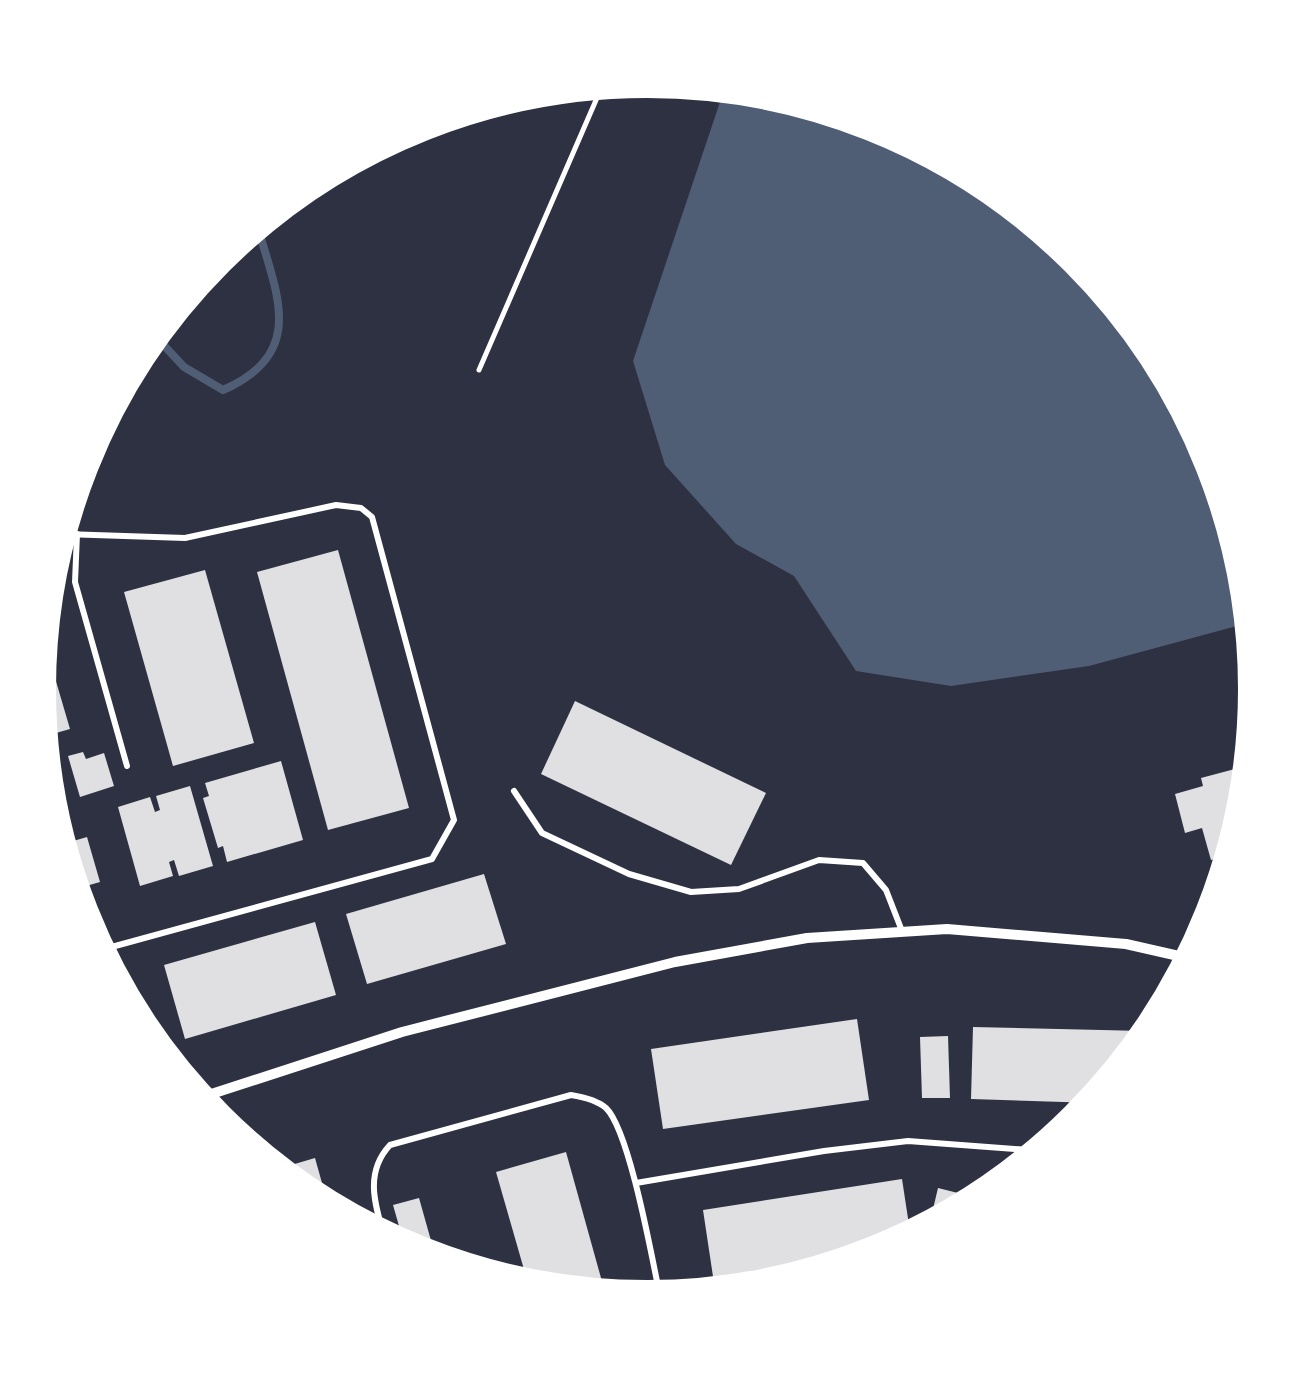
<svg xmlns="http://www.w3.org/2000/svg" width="1294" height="1379" viewBox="0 0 1294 1379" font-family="Lato,sans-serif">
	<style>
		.water { fill: #4f5d75 }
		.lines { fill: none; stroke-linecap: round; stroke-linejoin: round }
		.stream { stroke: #4f5d75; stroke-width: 8 }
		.building { fill: #e0e0e3 }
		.path { stroke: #fff; stroke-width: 5 }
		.service { stroke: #fff; stroke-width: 6 }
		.minor { stroke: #fff; stroke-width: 10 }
		.rim { fill: none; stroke: #fff; stroke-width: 12 }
	</style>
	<rect width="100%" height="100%" fill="#2d3142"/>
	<polygon class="water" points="724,90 883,122 1082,255 1215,455 1248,623 1089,666 951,686 856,671 794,576 736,544 665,465 633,361"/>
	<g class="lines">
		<path class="stream" d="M157 338 184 367 223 390C307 353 277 295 257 225"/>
	</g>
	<g class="building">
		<polygon points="338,550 409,808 328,830 257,572"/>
		<polygon points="205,570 254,743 173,766 124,592"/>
		<polygon points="43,637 70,729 42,737 33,689"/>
		<polygon points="575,701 766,793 731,865 541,774"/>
		<polygon points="83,752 86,759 104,753 114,786 80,797 68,756"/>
		<polygon points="281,761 303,840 227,862 223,846 218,848 203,798 209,796 205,783"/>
		<polygon points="1246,766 1229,855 1211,860 1202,828 1185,833 1175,794 1203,786 1201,778"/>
		<polygon points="190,786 213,866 179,876 174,860 169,862 173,876 140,886 118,807 150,797 155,812 160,810 156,796"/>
		<polygon points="87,837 100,882 72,890 63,844"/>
		<polygon points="484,874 506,944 367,984 346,914"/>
		<polygon points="315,922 336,995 185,1039 164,965"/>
		<polygon points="857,1019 869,1100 663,1129 651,1049"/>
		<polygon points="973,1027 1144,1031 1095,1103 971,1099"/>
		<polygon points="948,1036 950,1098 922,1098 920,1037"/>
		<polygon points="566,1152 606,1296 527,1280 496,1172"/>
		<polygon points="277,1153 281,1168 315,1158 327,1201 262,1157"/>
		<polygon points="902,1179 911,1238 883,1257 714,1283 703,1210"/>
		<polygon points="938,1188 970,1196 969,1199 929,1226"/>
		<polygon points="419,1198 437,1262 407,1254 393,1205"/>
	</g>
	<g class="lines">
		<polyline class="path" points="479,370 603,84"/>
		<g class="service">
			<polyline points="64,534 185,538 336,505 361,508 372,517 454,820 432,859 97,951"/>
			<polyline points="77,534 75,582 127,766"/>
			<polyline points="514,791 542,833 629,874 691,892 739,889 819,860 863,863 886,890 902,931"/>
			<polyline points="636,1183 824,1151 908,1141 1042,1151"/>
			<path d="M385 1239C375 1205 364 1173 390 1145L571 1095C583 1097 597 1100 606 1108 630 1131 653 1264 661 1301"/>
		</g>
		<g class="minor">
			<polyline points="107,948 118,982"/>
			<polyline points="196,1099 402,1032 675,962 807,938 947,929 1126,944 1192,959"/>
		</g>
	</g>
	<path d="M0 0H1294V1379H0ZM50 689a597 597 0 1 1 1194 0a597 597 0 1 1-1194 0Z" fill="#fff" fill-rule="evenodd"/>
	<path class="rim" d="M50 689a597 597 0 1 1 1194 0a597 597 0 1 1-1194 0Z"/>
</svg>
